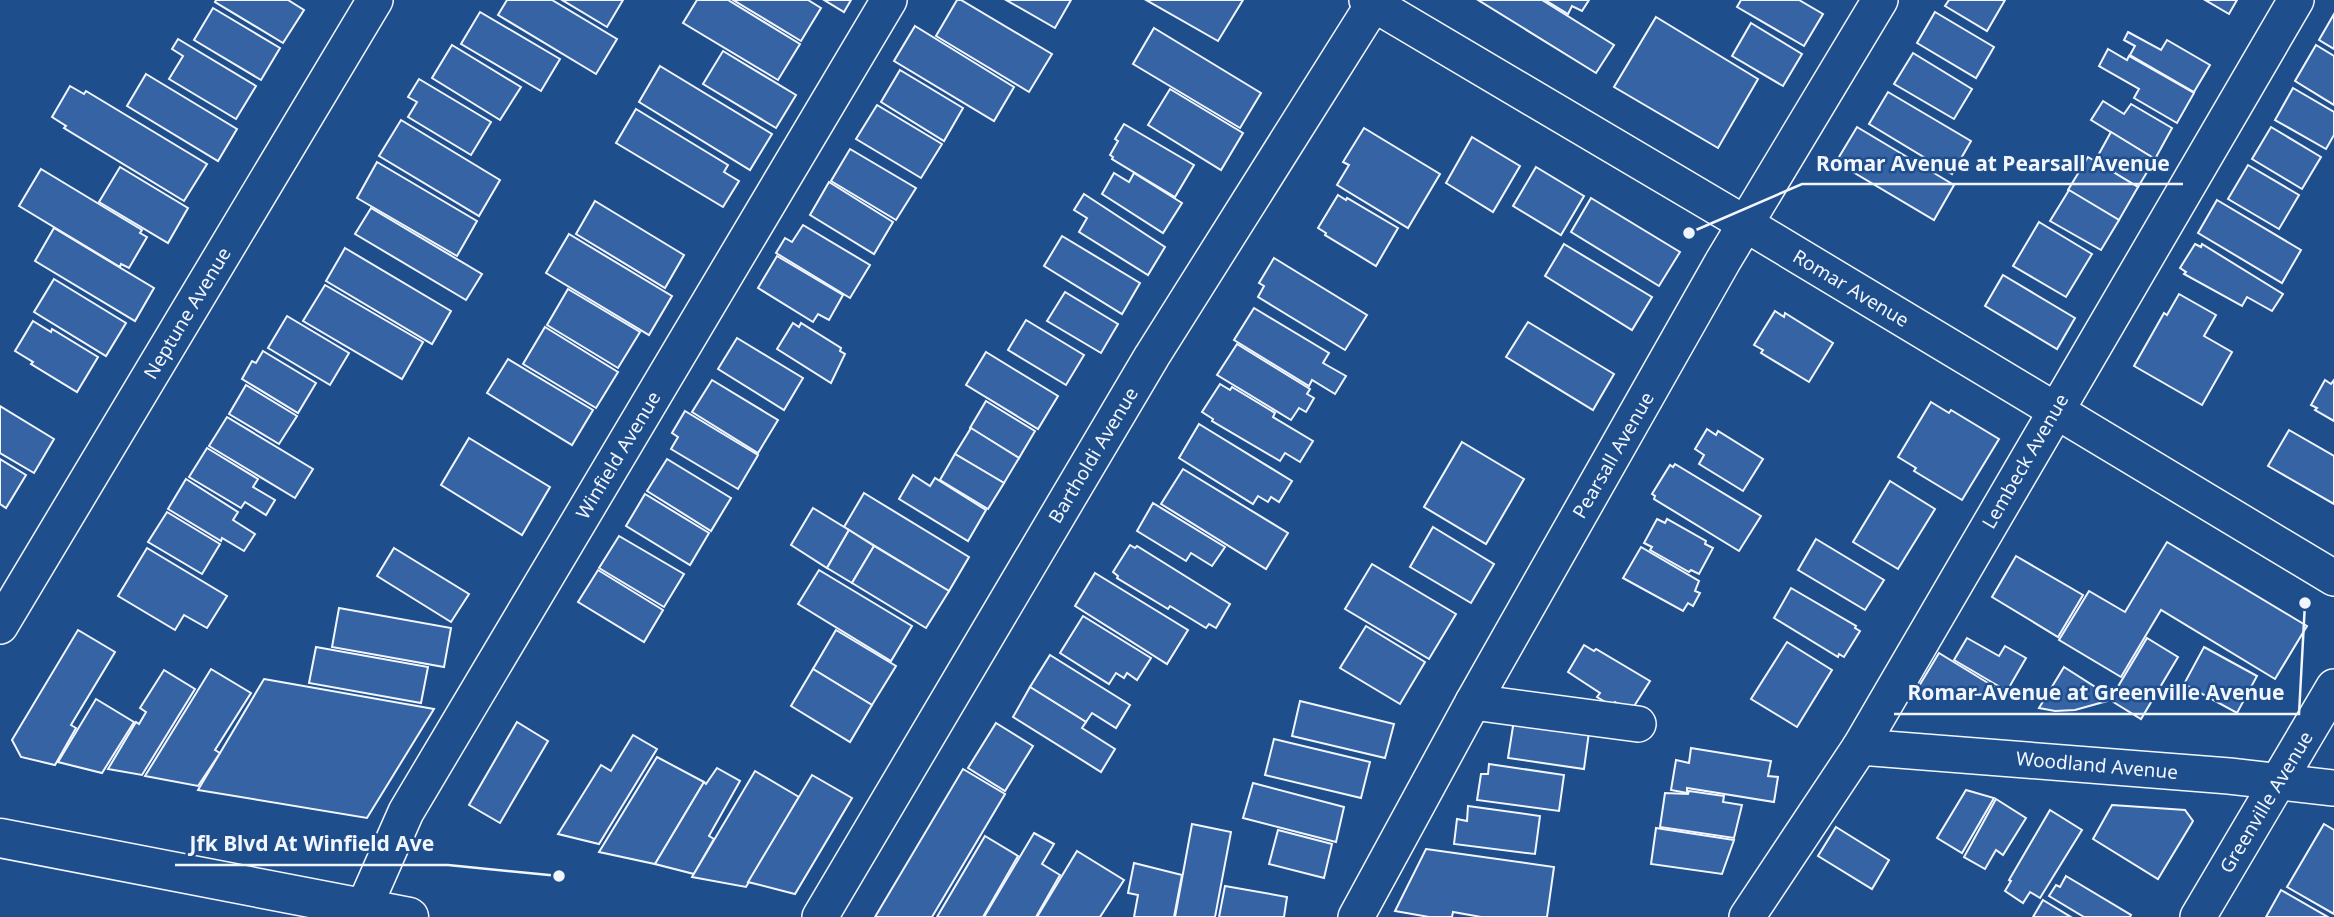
<svg xmlns="http://www.w3.org/2000/svg" width="2334" height="917" viewBox="0 0 2334 917" font-family="'Noto Sans',sans-serif">
	<style>
		.building { fill: #3563a3; stroke: #f2f6ff; stroke-width: 2 }
		.lines { fill: none; stroke-linecap: round; stroke-linejoin: round }
		.minor-casing { stroke: #f2f6ff; stroke-width: 38 }
		.primary-casing { stroke: #f2f6ff; stroke-width: 41 }
		.minor { stroke: #1f4e8c; stroke-width: 35 }
		.primary { stroke: #1f4e8c; stroke-width: 38 }
		.labels { text-anchor: middle; stroke-width: 5; stroke-linejoin: round; paint-order: stroke }
		.street-label { font-size: 19px; fill: #f2f6ff; stroke: #1f4e8c }
		.leader { fill: none; stroke: #f2f6ff; stroke-width: 2.5 }
		.callout-dot { fill: #f2f6ff; stroke: #1f4e8c; stroke-width: 2.5 }
		.callout-label { font-size: 21px; text-anchor: middle; font-weight: bold; fill: #f2f6ff; stroke: #1f4e8c; stroke-width: 5; stroke-linejoin: round; paint-order: stroke }
	</style>
	<rect width="100%" height="100%" fill="#1f4e8c"/>
	<g class="building">
		<polygon points="216,0 288,0 304,10 283,43 215,2"/>
		<polygon points="507,0 552,0 617,39 596,74 498,15"/>
		<polygon points="562,0 623,0 607,27"/>
		<polygon points="697,0 728,0 800,44 778,80 683,23"/>
		<polygon points="733,0 808,0 821,8 801,41"/>
		<polygon points="824,0 851,0 844,12"/>
		<polygon points="957,0 961,0 1052,54 1029,92 936,36"/>
		<polygon points="1006,0 1071,0 1055,28"/>
		<polygon points="1146,0 1243,0 1218,41"/>
		<polygon points="1478,0 1542,0 1614,45 1596,73"/>
		<polygon points="1545,0 1589,0 1582,11 1572,6 1568,14"/>
		<polygon points="1741,0 1799,0 1823,14 1804,46 1737,7"/>
		<polygon points="1949,0 2005,0 1987,31 1945,6"/>
		<polygon points="2205,0 2237,0 2229,14"/>
		<polygon points="213,8 280,48 261,80 194,40"/>
		<polygon points="480,12 560,59 541,91 461,44"/>
		<polygon points="1935,12 1994,47 1976,78 1917,43"/>
		<polygon points="2334,14 2334,49 2319,40"/>
		<polygon points="1656,17 1758,79 1718,148 1614,87"/>
		<polygon points="1751,23 1802,54 1783,86 1732,56"/>
		<polygon points="915,26 1014,87 994,121 894,61"/>
		<polygon points="1154,28 1261,93 1240,128 1133,64"/>
		<polygon points="2128,32 2161,50 2167,40 2210,65 2194,92 2130,55 2135,46 2124,40"/>
		<polygon points="178,39 256,86 236,119 169,79 183,56 172,49"/>
		<polygon points="452,45 521,87 500,120 432,78"/>
		<polygon points="2316,45 2334,56 2334,105 2295,81"/>
		<polygon points="2108,49 2127,60 2129,56 2194,93 2177,123 2134,98 2139,89 2099,66"/>
		<polygon points="723,51 796,95 776,128 703,84"/>
		<polygon points="1913,53 1972,89 1954,119 1894,84"/>
		<polygon points="660,66 772,134 750,170 639,102"/>
		<polygon points="900,70 963,108 944,141 881,102"/>
		<polygon points="146,74 237,129 218,161 127,106"/>
		<polygon points="419,79 491,122 471,155 408,117 417,102 408,97"/>
		<polygon points="70,86 84,94 86,91 207,164 184,201 64,128 66,126 52,117"/>
		<polygon points="2293,88 2334,112 2334,135 2326,149 2275,120"/>
		<polygon points="1170,89 1243,133 1221,170 1148,125"/>
		<polygon points="1888,92 1971,141 1952,174 1869,124"/>
		<polygon points="2103,101 2124,114 2131,104 2172,128 2155,159 2091,120"/>
		<polygon points="877,105 942,144 921,178 856,139"/>
		<polygon points="636,109 728,165 724,172 739,181 723,207 616,143"/>
		<polygon points="401,120 500,180 479,216 379,156"/>
		<polygon points="1124,124 1194,165 1175,197 1112,159 1113,157 1110,155 1118,141 1115,139"/>
		<polygon points="1857,127 1954,185 1934,220 1836,162"/>
		<polygon points="2271,127 2321,157 2302,189 2252,159"/>
		<polygon points="1364,128 1440,174 1408,228 1337,185 1349,165 1343,162"/>
		<polygon points="2111,132 2155,159 2138,187 2095,161"/>
		<polygon points="1472,137 1520,166 1493,212 1446,183"/>
		<polygon points="850,149 916,188 896,220 831,181"/>
		<polygon points="2088,157 2138,187 2119,220 2068,190"/>
		<polygon points="377,162 477,221 457,256 357,198"/>
		<polygon points="2248,165 2299,195 2279,229 2228,199"/>
		<polygon points="120,167 188,208 168,243 99,202"/>
		<polygon points="1536,167 1584,196 1561,235 1513,206"/>
		<polygon points="41,169 142,230 140,233 147,237 129,268 121,264 120,267 19,206"/>
		<polygon points="1114,173 1129,182 1134,173 1182,203 1163,233 1102,194"/>
		<polygon points="829,182 893,222 874,254 810,215"/>
		<polygon points="2069,190 2119,220 2101,250 2050,221"/>
		<polygon points="1084,194 1165,247 1148,275 1079,232 1087,218 1074,210"/>
		<polygon points="1338,195 1346,200 1347,198 1398,228 1376,266 1325,235 1326,233 1318,228"/>
		<polygon points="1591,198 1680,252 1659,286 1571,232"/>
		<polygon points="2217,200 2301,250 2282,283 2198,233"/>
		<polygon points="595,201 684,255 665,288 576,234"/>
		<polygon points="371,208 482,274 466,300 355,234"/>
		<polygon points="2039,222 2092,254 2066,297 2013,266"/>
		<polygon points="803,225 870,265 850,298 776,253 785,238 792,242"/>
		<polygon points="54,228 154,288 135,321 35,261"/>
		<polygon points="569,234 672,296 649,335 546,273"/>
		<polygon points="1062,236 1140,283 1122,314 1044,266"/>
		<polygon points="1564,244 1652,297 1632,330 1545,276"/>
		<polygon points="2195,244 2201,247 2202,244 2283,294 2272,311 2247,297 2242,306 2184,274 2186,272 2180,268"/>
		<polygon points="345,248 451,311 432,344 326,281"/>
		<polygon points="777,256 843,295 829,320 818,314 813,322 758,288"/>
		<polygon points="1274,258 1367,315 1345,350 1258,297 1264,286 1259,283"/>
		<polygon points="2003,275 2075,318 2057,349 1985,306"/>
		<polygon points="54,279 126,323 106,356 34,312"/>
		<polygon points="325,285 423,342 402,379 303,321"/>
		<polygon points="568,289 640,332 618,368 547,325"/>
		<polygon points="1065,292 1118,324 1101,353 1047,321"/>
		<polygon points="2179,294 2216,315 2204,336 2232,352 2202,405 2134,366 2164,313 2167,315"/>
		<polygon points="1254,308 1329,353 1323,363 1346,376 1335,394 1312,380 1309,386 1234,340"/>
		<polygon points="1775,311 1784,317 1785,313 1833,343 1809,382 1761,353 1763,350 1754,345"/>
		<polygon points="287,316 349,353 330,385 268,348"/>
		<polygon points="1026,320 1084,355 1066,385 1008,350"/>
		<polygon points="33,321 51,332 52,329 98,357 77,392 31,364 33,362 15,351"/>
		<polygon points="1528,322 1614,374 1593,410 1506,357"/>
		<polygon points="793,323 799,327 801,323 841,348 840,351 845,354 831,383 777,349"/>
		<polygon points="545,327 618,372 596,408 523,364"/>
		<polygon points="737,338 803,378 784,410 718,369"/>
		<polygon points="1237,344 1310,389 1307,394 1314,398 1306,412 1299,408 1291,420 1217,375"/>
		<polygon points="263,351 316,383 298,413 242,379 252,361 256,363"/>
		<polygon points="986,352 1058,396 1038,429 966,385"/>
		<polygon points="508,359 593,410 572,445 487,393"/>
		<polygon points="712,380 778,420 758,453 692,412"/>
		<polygon points="2325,380 2331,384 2334,380 2334,421 2315,410 2317,408 2311,405"/>
		<polygon points="1220,384 1230,390 1232,387 1275,413 1273,417 1313,441 1300,462 1285,453 1280,461 1212,421 1213,419 1202,412"/>
		<polygon points="246,385 297,416 279,444 229,414"/>
		<polygon points="986,401 1035,431 1019,458 970,428"/>
		<polygon points="1931,402 1949,413 1951,410 1999,439 1962,500 1914,471 1916,468 1898,457"/>
		<polygon points="0,406 54,439 34,473 0,453"/>
		<polygon points="685,411 758,455 738,489 671,449 678,437 672,433"/>
		<polygon points="227,417 313,469 295,498 209,446"/>
		<polygon points="1199,424 1292,481 1279,502 1271,497 1268,502 1258,496 1253,504 1179,458"/>
		<polygon points="971,428 1019,458 1004,483 955,454"/>
		<polygon points="1707,429 1716,435 1718,431 1763,459 1743,491 1699,464 1704,455 1695,449"/>
		<polygon points="2289,430 2334,456 2334,504 2268,466"/>
		<polygon points="469,438 550,487 522,535 441,485"/>
		<polygon points="1462,442 1524,479 1486,544 1424,507"/>
		<polygon points="207,448 258,479 253,487 275,500 266,515 245,502 241,508 189,477"/>
		<polygon points="955,454 1004,483 988,509 940,480"/>
		<polygon points="0,459 26,475 6,508 0,504"/>
		<polygon points="667,459 731,498 711,531 647,491"/>
		<polygon points="1675,464 1761,516 1739,551 1654,499 1655,496 1652,494 1670,465 1673,467"/>
		<polygon points="1183,469 1288,533 1266,569 1161,504"/>
		<polygon points="913,475 930,486 935,478 986,510 968,541 899,499"/>
		<polygon points="186,479 238,512 233,520 255,534 244,551 222,538 221,541 168,509"/>
		<polygon points="1890,481 1935,509 1898,569 1853,542"/>
		<polygon points="864,493 969,557 949,591 844,527"/>
		<polygon points="645,494 709,533 690,565 626,526"/>
		<polygon points="1153,503 1225,547 1212,566 1191,553 1186,561 1137,531"/>
		<polygon points="813,508 849,530 827,568 791,545"/>
		<polygon points="167,512 220,544 202,574 148,542"/>
		<polygon points="1657,519 1665,523 1667,519 1706,541 1705,544 1713,548 1699,574 1691,570 1689,572 1650,550 1652,547 1644,543"/>
		<polygon points="1433,527 1494,564 1471,603 1410,567"/>
		<polygon points="849,530 874,546 852,583 827,568"/>
		<polygon points="619,536 684,574 664,607 599,568"/>
		<polygon points="1816,539 1884,580 1865,610 1798,570"/>
		<polygon points="2167,542 2307,626 2275,679 2161,610 2121,677 2059,640 2089,591 2125,612"/>
		<polygon points="1130,545 1135,548 1137,546 1230,604 1216,628 1209,624 1206,628 1170,606 1168,609 1117,578 1118,576 1113,572"/>
		<polygon points="874,546 949,591 926,628 852,583"/>
		<polygon points="1641,547 1699,581 1695,591 1700,593 1693,606 1688,603 1683,611 1623,578"/>
		<polygon points="147,548 227,596 207,628 184,615 175,630 118,596"/>
		<polygon points="394,548 469,594 451,622 377,576"/>
		<polygon points="2016,556 2083,595 2058,637 1992,597"/>
		<polygon points="1372,564 1456,614 1429,659 1345,609"/>
		<polygon points="598,570 663,610 644,642 578,602"/>
		<polygon points="819,570 912,626 891,661 798,604"/>
		<polygon points="1095,573 1188,630 1167,664 1075,606"/>
		<polygon points="1791,588 1856,626 1855,628 1860,631 1844,657 1839,654 1838,657 1774,618"/>
		<polygon points="339,608 451,628 444,667 332,647"/>
		<polygon points="1083,616 1151,658 1137,680 1127,673 1124,678 1116,673 1109,684 1060,653"/>
		<polygon points="1366,626 1425,662 1400,704 1340,668"/>
		<polygon points="78,630 115,652 71,725 76,728 55,765 21,757 12,740"/>
		<polygon points="836,630 896,666 872,705 813,669"/>
		<polygon points="1967,638 1999,656 2005,646 2026,658 2007,691 1954,660"/>
		<polygon points="2147,638 2178,657 2141,719 2110,700"/>
		<polygon points="1787,642 1832,670 1797,727 1751,699"/>
		<polygon points="1584,645 1594,651 1596,649 1650,681 1631,711 1615,702 1612,706 1597,697 1600,693 1568,672"/>
		<polygon points="316,647 428,667 421,703 309,683"/>
		<polygon points="2204,647 2257,676 2237,713 2184,684"/>
		<polygon points="1939,653 2006,694 1913,696"/>
		<polygon points="1050,655 1130,705 1116,728 1092,713 1086,722 1030,687"/>
		<polygon points="2064,667 2111,697 2107,701 2075,710 2055,711 2039,708"/>
		<polygon points="211,669 251,693 215,750 220,753 198,786 145,776"/>
		<polygon points="813,669 872,705 850,742 791,706"/>
		<polygon points="164,670 195,689 142,775 108,769 136,722 139,724 146,712 140,708"/>
		<polygon points="264,679 434,709 367,818 198,790"/>
		<polygon points="1030,687 1086,722 1082,728 1115,749 1101,772 1013,717"/>
		<polygon points="96,699 134,722 102,773 58,762"/>
		<polygon points="1300,701 1394,724 1385,758 1292,736"/>
		<polygon points="1514,720 1589,732 1584,769 1508,758"/>
		<polygon points="517,722 548,741 500,823 469,805"/>
		<polygon points="996,723 1033,746 1005,791 968,768"/>
		<polygon points="633,735 657,749 599,844 558,834 601,765 611,771"/>
		<polygon points="1274,739 1370,762 1361,798 1265,775"/>
		<polygon points="1691,748 1771,761 1768,776 1778,777 1774,802 1687,788 1687,793 1671,790 1676,760 1689,763"/>
		<polygon points="657,757 704,782 655,864 599,852"/>
		<polygon points="1489,764 1564,775 1559,811 1477,800 1481,774 1488,774"/>
		<polygon points="717,768 740,781 709,836 714,839 694,874 655,864 704,782 706,784"/>
		<polygon points="963,769 1005,794 932,917 875,917"/>
		<polygon points="755,771 799,797 746,887 692,877"/>
		<polygon points="812,775 852,798 795,894 748,882"/>
		<polygon points="1253,783 1344,807 1336,842 1243,818"/>
		<polygon points="1966,790 1994,798 1962,853 1937,838"/>
		<polygon points="1689,791 1724,796 1723,802 1742,805 1734,838 1660,827 1665,793 1688,794"/>
		<polygon points="1996,799 2026,818 2003,855 1996,850 1985,869 1964,857"/>
		<polygon points="2112,805 2185,810 2193,821 2158,879 2093,839"/>
		<polygon points="1468,806 1540,816 1535,854 1454,844 1457,819 1467,821"/>
		<polygon points="2050,810 2082,830 2040,898 2030,892 2023,903 2005,891 2011,881 2009,880"/>
		<polygon points="1192,824 1231,832 1215,917 1175,917"/>
		<polygon points="2324,824 2334,830 2334,914 2287,887"/>
		<polygon points="1836,827 1889,860 1872,889 1818,856"/>
		<polygon points="1656,828 1734,840 1722,874 1651,864"/>
		<polygon points="1278,830 1332,844 1324,878 1269,864"/>
		<polygon points="1034,833 1054,844 1042,864 1060,875 1036,917 984,917"/>
		<polygon points="985,836 1018,856 983,917 937,917"/>
		<polygon points="1426,849 1554,867 1547,917 1481,917 1453,912 1452,917 1429,917 1395,911"/>
		<polygon points="1077,851 1124,880 1100,917 1037,917"/>
		<polygon points="1134,863 1182,875 1174,917 1134,917 1138,895 1128,893"/>
		<polygon points="2066,876 2131,915 2130,917 2084,917 2049,896 2056,885 2060,887"/>
		<polygon points="1225,886 1287,897 1284,917 1219,917"/>
		<polygon points="2281,890 2328,917 2266,917"/>
		<polygon points="2043,900 2071,917 2033,917"/>
	</g>
	<g class="lines">
		<defs>
			<g id="minor">
				<polyline points="1367,0 1744,223 2334,578"/>
				<polyline points="0,626 375,0"/>
				<polyline points="1473,702 1638,724"/>
				<polyline points="1860,747 2229,776 2334,788"/>
				<polyline points="362,917 364,907 406,812 889,0"/>
				<polyline points="820,917 1152,356 1376,0"/>
				<polyline points="1356,917 1473,702 1723,261 1880,0"/>
				<polyline points="1747,917 1860,747 2296,0"/>
				<polyline points="2198,917 2334,687"/>
			</g>
			<polyline id="primary" points="0,838 409,917"/>
		</defs>
		<use href="#minor" class="minor-casing"/>
		<use href="#primary" class="primary-casing"/>
		<use href="#minor" class="minor"/>
		<use href="#primary" class="primary"/>
	</g>
	<g class="labels">
		<g class="street-label">
			<text transform="translate(1851 288) rotate(31)" y="7">Romar Avenue</text>
			<text transform="translate(187 313) rotate(-59)" y="7">Neptune Avenue</text>
			<text transform="translate(618 455) rotate(-59)" y="7">Winfield Avenue</text>
			<text transform="translate(1093 455) rotate(-59)" y="7">Bartholdi Avenue</text>
			<text transform="translate(1613 455) rotate(-60)" y="7">Pearsall Avenue</text>
			<text transform="translate(2025 461) rotate(-60)" y="7">Lembeck Avenue</text>
			<text transform="translate(2097 765) rotate(5)" y="7">Woodland Avenue</text>
			<text transform="translate(2266 802) rotate(-59)" y="7">Greenville Avenue</text>
		</g>
	</g>
	<path class="leader" d="M1689 233L1802 184H2183M2305 603L2299 714H1894M559 876L448 865H175"/>
	<g class="callout-dot">
		<circle cx="1689" cy="233" r="7"/>
		<circle cx="2305" cy="603" r="7"/>
		<circle cx="559" cy="876" r="7"/>
	</g>
	<g class="callout-label">
		<text x="1993" y="171">Romar Avenue at Pearsall Avenue</text>
		<text x="2096" y="700">Romar Avenue at Greenville Avenue</text>
		<text x="312" y="851">Jfk Blvd At Winfield Ave</text>
	</g>
</svg>
